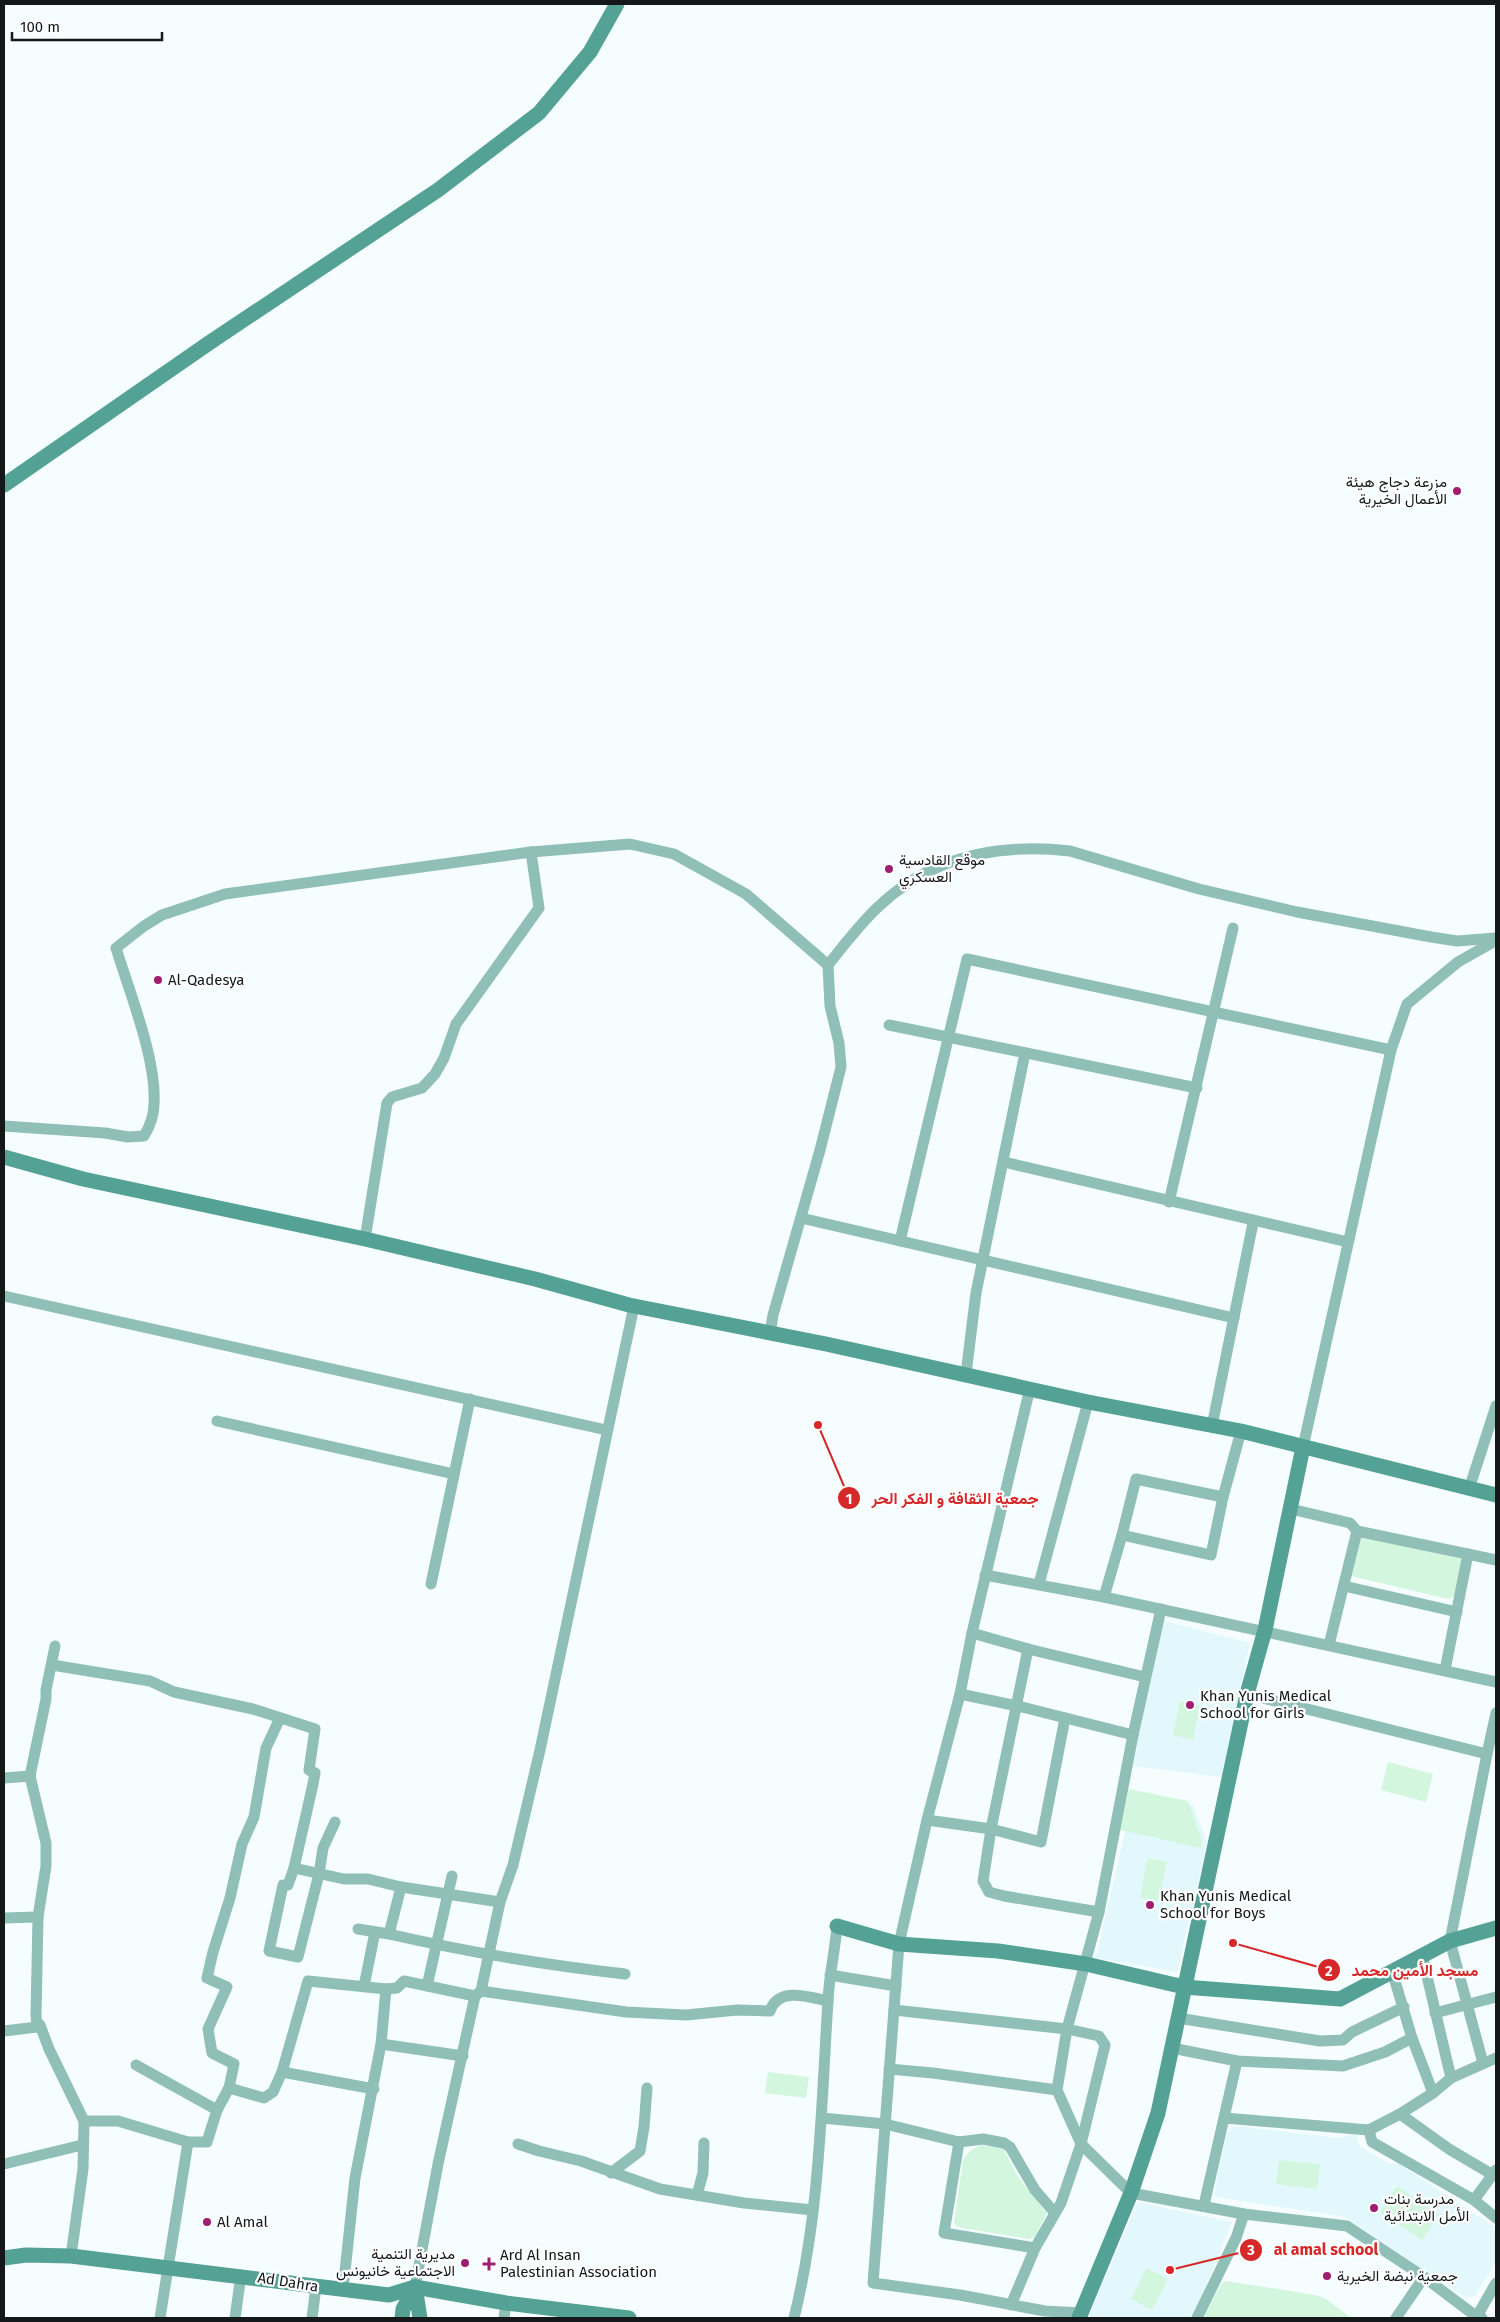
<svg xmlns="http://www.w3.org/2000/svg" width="1500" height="2322" viewBox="0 0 1500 2322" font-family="'Fira Sans',Vazirmatn,sans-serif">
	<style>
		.built { fill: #e3f8fc }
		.green { fill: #d3f6de }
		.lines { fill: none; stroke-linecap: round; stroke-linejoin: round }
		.street { stroke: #8fbfb7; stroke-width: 11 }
		.secondary { stroke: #54a195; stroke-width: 15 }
		.poi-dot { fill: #a01e70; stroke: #fff; stroke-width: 2 }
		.labels { text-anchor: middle; stroke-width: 4.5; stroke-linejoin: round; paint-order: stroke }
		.poi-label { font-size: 15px; fill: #141819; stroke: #fff; text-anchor: start }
		.street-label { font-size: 15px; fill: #141819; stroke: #fff }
		.leader { fill: none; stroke: #d62828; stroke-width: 2 }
		.callout-dot { fill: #d62828; stroke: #fff; stroke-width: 2 }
		.mark-label { font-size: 15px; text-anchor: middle; font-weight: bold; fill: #fff }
		.callout-label { font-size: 16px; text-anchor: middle; font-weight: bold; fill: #d62828; stroke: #fff; stroke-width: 4.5; stroke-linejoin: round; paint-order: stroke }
	</style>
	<rect width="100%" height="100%" fill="#f6fdff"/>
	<g class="built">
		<polygon points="1160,1620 1250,1643 1221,1777 1133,1766"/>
		<polygon points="1134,1793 1193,1805 1207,1844 1177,1972 1096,1958"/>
		<polygon points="1234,2126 1339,2138 1356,2134 1359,2146 1390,2164 1398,2163 1496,2228 1496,2262 1475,2296 1466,2298 1345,2217 1216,2197 1214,2192 1227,2133"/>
		<polygon points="1138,2202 1232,2222 1193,2318 1088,2318"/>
	</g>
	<g class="green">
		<polygon points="1358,1536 1462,1559 1456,1595 1448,1599 1351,1576"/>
		<polygon points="1180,1701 1200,1706 1193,1740 1173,1735"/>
		<polygon points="1388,1762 1433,1774 1426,1802 1381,1790"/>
		<polygon points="1129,1789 1188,1801 1202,1841 1201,1848 1120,1830"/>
		<polygon points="1148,1858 1167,1862 1158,1901 1140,1897"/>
		<polygon points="768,2072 809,2077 806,2098 765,2093"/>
		<polygon points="980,2145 1003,2148 1018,2177 1047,2213 1035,2237 1028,2239 957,2227 954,2222 963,2160 969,2152"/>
		<polygon points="1279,2160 1320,2164 1317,2189 1276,2184"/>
		<polygon points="1397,2186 1439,2215 1422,2240 1380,2212"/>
		<polygon points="1147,2268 1168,2279 1152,2310 1131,2299"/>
		<polygon points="1226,2281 1316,2295 1326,2299 1351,2318 1206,2318 1205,2315 1221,2284"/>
	</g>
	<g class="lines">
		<g class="street">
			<polyline points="889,1025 1197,1088"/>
			<path d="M4 1126 105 1133 128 1137 144 1136C150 1126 154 1116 154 1104 157 1060 129 991 116 948L144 926 162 915 225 894 531 852 630 844 674 854 746 894 828 965"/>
			<polyline points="1004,1162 1348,1242"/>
			<polyline points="1169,1202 1233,928"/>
			<polyline points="801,1218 1234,1318"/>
			<polyline points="365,1239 387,1103 392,1097 422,1088 435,1074 444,1058 456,1024 539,908 531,852"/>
			<polyline points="900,1241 967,959 1391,1050"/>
			<polyline points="4,1296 602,1429"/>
			<path d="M770 1333 773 1315 820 1150 841 1067 839 1043 830 1006 828 965C844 945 859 925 878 907 931 856 999 843 1070 851L1199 889 1297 912 1431 937 1457 941 1496 938"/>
			<polyline points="966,1374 976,1293 1025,1053"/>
			<polyline points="1030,1388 972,1633 960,1694 927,1820 899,1944 873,2283 960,2295 1045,2311 1081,2313"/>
			<polyline points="217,1421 454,1474"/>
			<polyline points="1212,1426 1253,1223"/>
			<polyline points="1303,1447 1391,1050 1407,1004 1458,962 1495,941"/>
			<polyline points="1469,1489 1496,1406"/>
			<polyline points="1291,1509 1350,1523 1357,1531"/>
			<polyline points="1122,1535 1136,1479 1223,1497"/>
			<polyline points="985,1575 1104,1597 1496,1682"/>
			<polyline points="431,1584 470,1399"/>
			<polyline points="1039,1584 1088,1402"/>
			<polyline points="1344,1586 1457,1612"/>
			<polyline points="1104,1597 1122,1535 1211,1555 1223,1497 1241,1431"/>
			<polyline points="972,1633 1028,1649 1145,1677"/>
			<polyline points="1329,1645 1357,1531 1496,1560"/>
			<polyline points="1028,1649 991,1829 983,1881 989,1892 1004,1896 1099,1912"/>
			<polyline points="52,1665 150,1681 174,1692 253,1709 315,1729 309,1770 315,1773 313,1784 294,1868 288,1885 283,1885 269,1951 298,1957 319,1874 323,1848 335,1822"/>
			<polyline points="1445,1670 1468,1554"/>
			<polyline points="960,1694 1018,1706 1133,1735"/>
			<polyline points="1247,1694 1487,1754 1496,1713"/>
			<polyline points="30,1776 46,1699 46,1690 55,1646"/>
			<polyline points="4,1778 30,1776 46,1843 46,1866 38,1917 36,2015 37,2027 40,2025 49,2049 84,2121 83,2169 71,2256"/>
			<polyline points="927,1820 991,1829 1041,1842 1065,1718"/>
			<polyline points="294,1868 344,1879 368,1879 401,1887 500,1902"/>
			<polyline points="4,1918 38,1917"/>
			<polyline points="358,1929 389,1934 401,1887"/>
			<path d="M389 1934C467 1952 545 1965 625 1974"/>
			<polyline points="1422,1955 1451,2078"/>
			<polyline points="1392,1971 1412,2038 1433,2093"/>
			<polyline points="830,1975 896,1986"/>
			<polyline points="364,1986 375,1932"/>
			<polyline points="427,1986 452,1876"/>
			<path d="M481 1991 626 2012 686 2015 737 2010 770 2011C778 1986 810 1997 828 2001"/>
			<polyline points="894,2010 1067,2029 1099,2036 1105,2045 1081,2144 1131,2193 1244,2214 1347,2226 1424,2277 1477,2317 1482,2318"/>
			<polyline points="1435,2013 1496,1997"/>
			<polyline points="1178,2018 1320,2041 1343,2040 1352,2032 1404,2007"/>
			<polyline points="4,2031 37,2027"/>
			<polyline points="381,2044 463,2056"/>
			<polyline points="1172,2048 1237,2061 1343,2066 1385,2052 1412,2038"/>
			<polyline points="1483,2063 1450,1941 1487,1754"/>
			<polyline points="136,2065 217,2110"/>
			<polyline points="889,2069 933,2073 1057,2090"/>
			<polyline points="282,2072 374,2089"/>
			<polyline points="229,2088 234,2064 212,2053 208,2029 227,1987 207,1978 213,1952 230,1898 242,1844 254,1817 266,1748 280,1718"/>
			<polyline points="1400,2114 1449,2149 1493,2175"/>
			<polyline points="822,2118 885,2124 959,2142 983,2139 1004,2143 1010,2147 1035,2190 1055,2213"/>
			<polyline points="1225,2118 1369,2130 1400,2114 1433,2093 1451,2078 1496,2058"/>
			<polyline points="84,2121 118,2121 188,2142"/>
			<polyline points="1369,2130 1372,2142 1474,2200 1496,2218"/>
			<polyline points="959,2142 944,2233 1035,2248"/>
			<polyline points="518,2144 539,2151 581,2161 660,2189 744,2203 813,2210"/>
			<polyline points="4,2164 82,2145"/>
			<polyline points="611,2173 640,2151 644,2127 647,2088"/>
			<polyline points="697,2195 703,2173 704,2143"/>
			<polyline points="1474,2200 1496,2170"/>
			<polyline points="1204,2205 1237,2061"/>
			<polyline points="415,2287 438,2164 475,1996 481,1991 500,1902 513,1865 540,1750 634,1306"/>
			<polyline points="343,2290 355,2178 381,2044 386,1989"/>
			<polyline points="1011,2305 1035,2248 1061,2203 1081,2144 1057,2090 1067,2029 1099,1912 1133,1735 1161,1609"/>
			<polyline points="160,2318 188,2142 207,2142 217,2110 229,2088 264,2098 273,2092 282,2072 308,1981 386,1989 397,1988 404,1981 475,1996"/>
			<polyline points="235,2318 241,2275"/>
			<polyline points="312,2318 316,2287"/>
			<polyline points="504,2318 506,2303"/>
			<path d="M794 2318C820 2214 821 2108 828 2001 829 1976 835 1951 837 1926"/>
			<polyline points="1197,2318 1236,2238 1244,2214"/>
			<polyline points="1396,2318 1424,2277"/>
			<polyline points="1476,2318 1496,2283"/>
		</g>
		<g class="secondary">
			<polyline points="4,485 209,343 438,190 539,113 590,52 617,4"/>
			<polyline points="4,1157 83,1179 365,1239 535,1279 629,1305 826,1344 1088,1402 1241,1431 1496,1495"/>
			<polyline points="837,1926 899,1944 998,1951 1086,1964 1184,1987 1340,1999 1450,1941 1496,1928"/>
			<polyline points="4,2258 26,2255 71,2256 389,2295 415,2287 506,2303 629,2318"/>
			<polyline points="415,2287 420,2318"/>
			<polyline points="402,2318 403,2309 415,2287"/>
			<polyline points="1079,2318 1131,2193 1158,2113 1247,1694 1265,1630 1303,1447"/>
		</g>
	</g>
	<g class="poi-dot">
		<circle cx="1457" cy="491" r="5"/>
		<circle cx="889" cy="869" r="5"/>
		<circle cx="158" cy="980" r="5"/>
		<circle cx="1190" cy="1705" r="5"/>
		<circle cx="1150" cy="1905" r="5"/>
		<circle cx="1374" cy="2208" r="5"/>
		<circle cx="207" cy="2222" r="5"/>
		<circle cx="465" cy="2263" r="5"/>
		<path d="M486.5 2256.5h5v5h5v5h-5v5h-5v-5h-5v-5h5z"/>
		<circle cx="1327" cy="2276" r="5"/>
	</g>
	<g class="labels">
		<g class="poi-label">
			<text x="1447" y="487" text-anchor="end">مزرعة دجاج هيئة<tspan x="1447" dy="17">الأعمال الخيرية</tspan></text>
			<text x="899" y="865">موقع القادسية<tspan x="899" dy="17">العسكري</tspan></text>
			<text x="168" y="985">Al-Qadesya</text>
			<text x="1200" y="1701">Khan Yunis Medical<tspan x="1200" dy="17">School for Girls</tspan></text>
			<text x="1160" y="1901">Khan Yunis Medical<tspan x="1160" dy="17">School for Boys</tspan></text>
			<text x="1384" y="2204">مدرسة بنات<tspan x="1384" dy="17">الأمل الابتدائية</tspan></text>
			<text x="217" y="2227">Al Amal</text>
			<text x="455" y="2259" text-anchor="end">مديرية التنمية<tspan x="455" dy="17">الاجتماعية خانيونس</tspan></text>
			<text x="500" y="2260">Ard Al Insan<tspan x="500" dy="17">Palestinian Association</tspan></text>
			<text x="1337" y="2281">جمعية نبضة الخيرية</text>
		</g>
		<g class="street-label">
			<text transform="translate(288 2282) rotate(9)" y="5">Ad Dahra</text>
		</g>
	</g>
	<path class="leader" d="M818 1425L849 1498M1233 1943L1329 1970M1170 2270L1251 2250"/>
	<g class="callout-dot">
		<circle cx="818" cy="1425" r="5"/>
		<circle cx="1233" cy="1943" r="5"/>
		<circle cx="1170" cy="2270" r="5"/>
		<circle cx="849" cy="1498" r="12"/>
		<circle cx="1329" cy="1970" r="12"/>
		<circle cx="1251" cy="2250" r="12"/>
	</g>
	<g class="mark-label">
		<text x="849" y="1504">1</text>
		<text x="1329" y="1976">2</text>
		<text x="1251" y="2255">3</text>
	</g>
	<g class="callout-label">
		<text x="955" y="1504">جمعية الثقافة و الفكر الحر</text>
		<text x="1415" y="1976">مسجد الأمين محمد</text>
		<text x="1326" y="2255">al amal school</text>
	</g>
	<rect width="1500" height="2322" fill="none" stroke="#141819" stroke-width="10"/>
	<path d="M12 32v8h150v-8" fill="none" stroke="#141819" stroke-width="2.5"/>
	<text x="20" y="32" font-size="15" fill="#141819" stroke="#ffffff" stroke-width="4" paint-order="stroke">100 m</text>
</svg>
